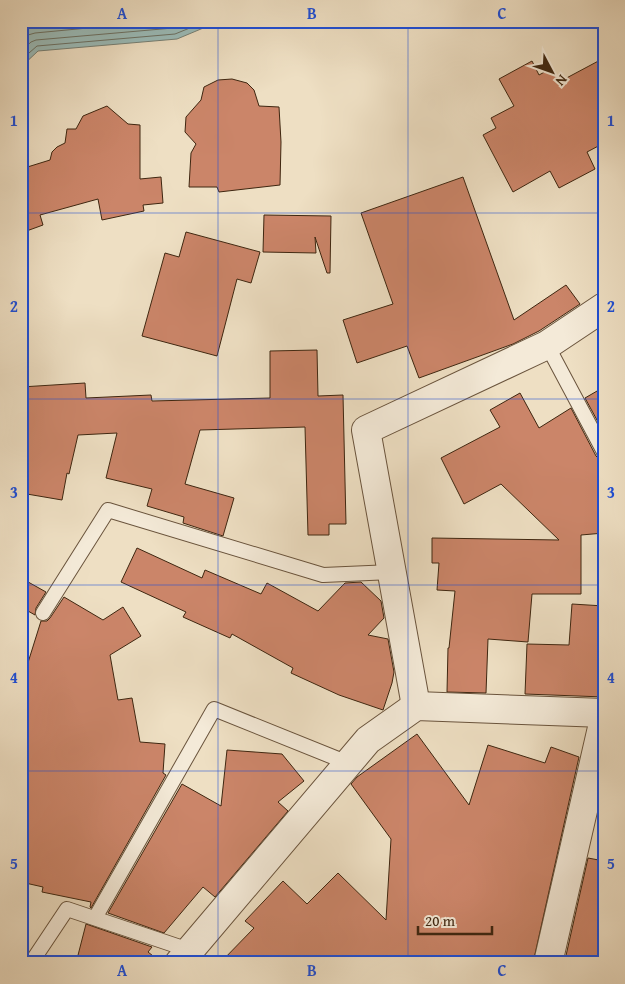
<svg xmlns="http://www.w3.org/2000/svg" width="625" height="984" viewBox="0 0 625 984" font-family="'Gentium Book Plus',serif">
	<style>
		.water { fill: #9bbcb9; stroke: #768075 }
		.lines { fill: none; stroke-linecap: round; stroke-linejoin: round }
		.shore { stroke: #6c7164; stroke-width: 1 }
		.building { fill: #cb8569; stroke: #3e2610 }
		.service-casing { stroke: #6a543d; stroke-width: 16 }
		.minor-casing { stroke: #6a543d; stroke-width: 30 }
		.service { stroke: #f4ead8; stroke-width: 14 }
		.minor { stroke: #f4ead8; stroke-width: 28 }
		.grid { fill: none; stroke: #1d4ed8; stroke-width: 1; stroke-opacity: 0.55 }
		.neatline { fill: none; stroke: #1d4ed8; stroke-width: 2 }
		.grid-label { font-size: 16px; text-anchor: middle; font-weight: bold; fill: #1d4ed8 }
	</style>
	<rect width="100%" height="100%" fill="#eedfc3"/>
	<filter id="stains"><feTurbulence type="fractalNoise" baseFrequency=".004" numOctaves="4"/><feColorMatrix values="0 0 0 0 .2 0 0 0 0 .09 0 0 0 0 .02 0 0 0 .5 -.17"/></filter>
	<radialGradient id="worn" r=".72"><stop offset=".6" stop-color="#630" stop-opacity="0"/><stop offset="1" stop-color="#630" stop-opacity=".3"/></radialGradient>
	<polygon class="water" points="21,21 220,21 177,39 38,51 21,67"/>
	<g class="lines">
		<g class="shore">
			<polyline points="21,41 28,35 35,33 162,21"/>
			<polyline points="21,51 31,42 36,40 173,28 190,21"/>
			<polyline points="21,60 37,46 175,34 207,21"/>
		</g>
	</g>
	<g class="building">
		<polygon points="604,58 604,143 587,152 595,169 559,188 550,171 513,192 483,135 496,128 491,118 514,106 499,79 532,61 539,75 552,68 559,82"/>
		<polygon points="232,79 247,83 254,90 259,106 279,107 281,142 280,185 219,192 217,187 189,187 191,153 196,144 185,132 186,117 201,100 204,87 218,80"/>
		<polygon points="107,106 128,124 140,125 140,179 161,177 163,203 143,205 144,211 102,220 98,199 40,215 43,225 21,233 21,169 50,160 52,152 57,147 65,143 67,129 76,129 83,116"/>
		<polygon points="463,177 514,320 566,285 580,304 539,331 513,344 419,378 407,346 357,363 343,320 393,304 361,213"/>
		<polygon points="264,215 331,216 330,273 327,273 315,237 316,253 263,252"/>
		<polygon points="186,232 260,252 251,283 237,279 217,356 142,336 165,253 179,257"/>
		<polygon points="317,350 318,396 343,395 346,524 329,524 329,535 308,535 305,427 200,430 185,484 234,498 223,536 183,523 184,517 147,506 152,489 106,478 117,433 78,435 69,474 67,473 62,500 21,493 21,387 85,383 86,398 151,395 152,401 270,398 270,351"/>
		<polygon points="604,387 604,433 585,398"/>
		<polygon points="520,393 539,428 571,408 596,456 600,460 604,516 604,533 581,535 581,594 532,594 528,642 488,639 486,693 447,692 448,648 449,648 455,591 437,590 439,563 432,563 432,538 559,540 501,484 464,504 441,458 500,427 490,410"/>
		<polygon points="137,548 202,578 205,570 261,594 267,583 318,611 345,583 361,582 381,601 384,618 368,635 388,639 394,672 392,683 383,710 339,695 291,673 293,668 232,634 230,638 183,617 186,612 121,582"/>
		<polygon points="21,578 46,592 36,608 35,615 21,607"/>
		<polygon points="64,597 103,620 123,607 141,636 110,655 118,700 132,698 140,742 165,744 163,773 166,775 91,908 90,907 91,902 42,892 43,887 21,882 21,798 25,782 21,780 21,681 24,668 26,669 41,621 47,621 50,618"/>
		<polygon points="572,604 604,606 604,697 525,694 527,644 569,645"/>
		<polygon points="417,734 469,805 488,745 545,763 551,747 579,757 533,963 220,963 254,928 245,921 283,881 307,904 338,873 386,920 391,839 351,784 357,777"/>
		<polygon points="227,750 282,754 304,781 278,802 288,811 215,897 203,887 164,933 108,913 182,784 221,806"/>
		<polygon points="588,858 604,861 604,963 570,963 565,960"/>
		<polygon points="86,924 152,947 148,952 162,963 76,963"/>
	</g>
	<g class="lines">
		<defs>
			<g id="service">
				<polyline points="547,345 604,452"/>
				<polyline points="43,613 108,510 323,575 392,572"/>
				<polyline points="95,918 214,709 348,763"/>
				<polyline points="31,963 67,909 189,950"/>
			</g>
			<g id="minor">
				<polyline points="416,706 366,430 547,345 604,307"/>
				<polyline points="179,963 368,740 416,706 604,713"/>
				<polyline points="548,963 604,719"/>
			</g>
		</defs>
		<use href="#service" class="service-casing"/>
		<use href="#minor" class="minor-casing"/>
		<use href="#service" class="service"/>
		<use href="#minor" class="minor"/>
	</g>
	<path class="grid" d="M218 21V963M408 21V963M21 213H604M21 399H604M21 585H604M21 771H604"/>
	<rect width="625" height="984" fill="none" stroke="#eedfc3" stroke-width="55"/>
	<g transform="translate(552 72) rotate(131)" stroke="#f4ead8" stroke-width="4" paint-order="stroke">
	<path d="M0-4L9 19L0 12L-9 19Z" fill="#3e2610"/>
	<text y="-8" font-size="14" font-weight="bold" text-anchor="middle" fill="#3e2610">N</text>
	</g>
	<path d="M418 926v8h74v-8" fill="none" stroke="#3e2610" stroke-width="2.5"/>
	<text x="425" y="926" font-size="15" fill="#3e2610" stroke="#f4ead8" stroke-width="4" paint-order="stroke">20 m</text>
	<rect x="28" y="28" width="570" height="928" class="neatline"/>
	<g class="grid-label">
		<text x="122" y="19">A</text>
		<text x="312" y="19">B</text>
		<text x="502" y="19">C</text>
		<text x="14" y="126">1</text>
		<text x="611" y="126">1</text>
		<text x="14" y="312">2</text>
		<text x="611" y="312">2</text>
		<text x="14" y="498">3</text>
		<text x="611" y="498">3</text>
		<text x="14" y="683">4</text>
		<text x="611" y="683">4</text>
		<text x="14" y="869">5</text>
		<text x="611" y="869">5</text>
		<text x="122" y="976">A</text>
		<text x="312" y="976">B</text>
		<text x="502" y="976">C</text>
	</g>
	<rect width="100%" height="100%" filter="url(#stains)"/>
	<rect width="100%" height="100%" fill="url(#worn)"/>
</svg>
